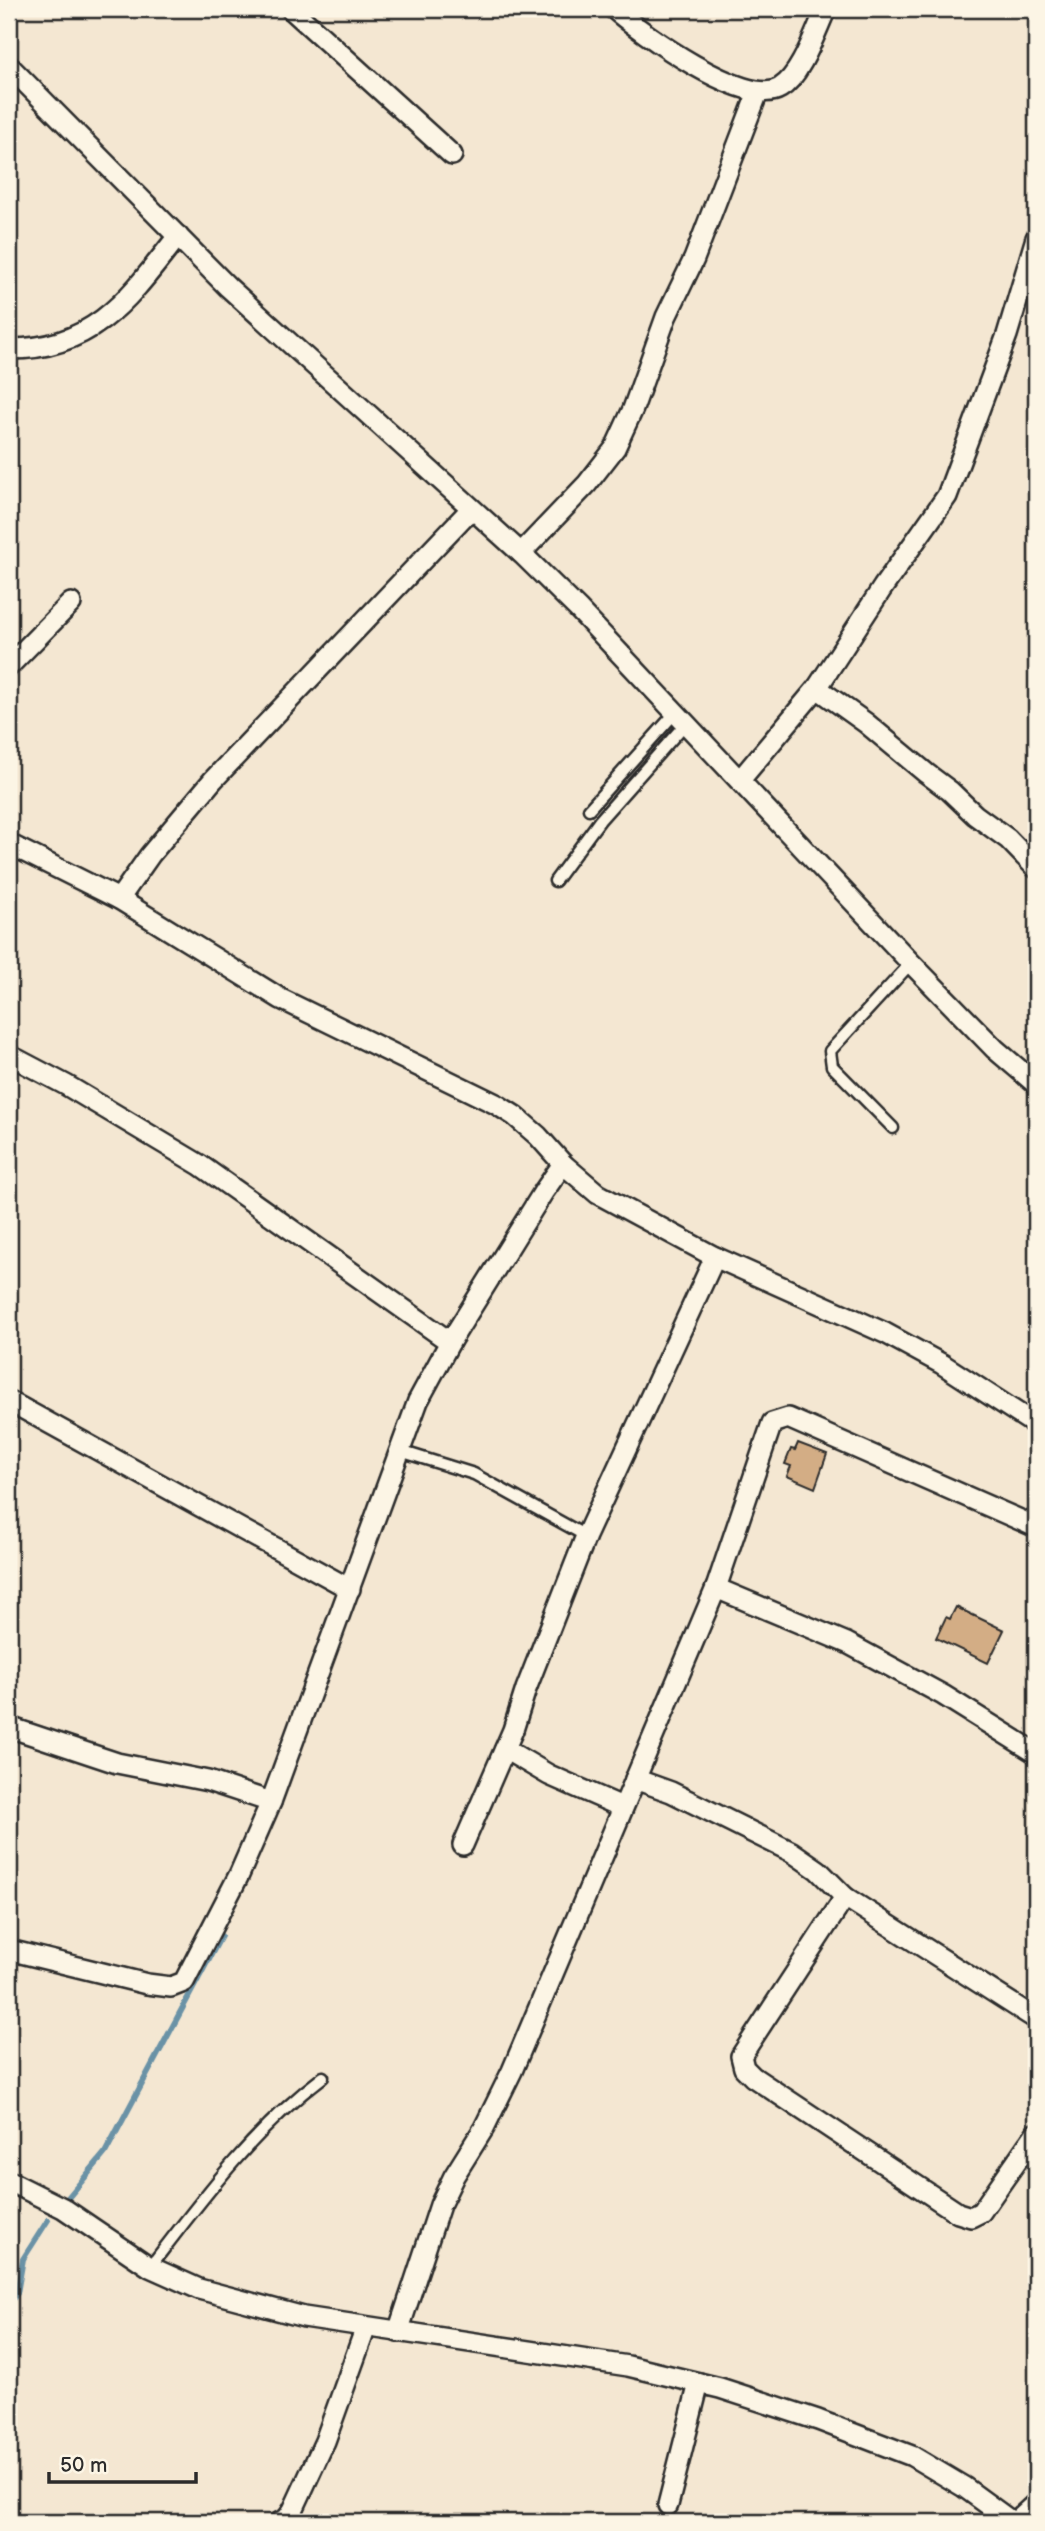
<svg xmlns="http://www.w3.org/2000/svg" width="1045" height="2531" viewBox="0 0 1045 2531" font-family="'Balsamiq Sans',sans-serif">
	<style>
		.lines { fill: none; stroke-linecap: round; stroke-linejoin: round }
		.stream { stroke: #6b92a6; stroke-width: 6 }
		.building { fill: #d3ad85; stroke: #2b2b2b; stroke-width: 2 }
		.service-casing { stroke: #2b2b2b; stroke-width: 15 }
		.minor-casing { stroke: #2b2b2b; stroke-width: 24 }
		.service { stroke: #fcf5e5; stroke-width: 10 }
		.minor { stroke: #fcf5e5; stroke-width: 19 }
	</style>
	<rect width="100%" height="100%" fill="#f4e7d2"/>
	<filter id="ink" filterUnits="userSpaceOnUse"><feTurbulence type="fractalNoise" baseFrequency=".0143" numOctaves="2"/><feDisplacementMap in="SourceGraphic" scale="14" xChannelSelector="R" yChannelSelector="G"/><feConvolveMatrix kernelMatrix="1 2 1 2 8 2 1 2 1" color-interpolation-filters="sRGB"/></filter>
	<g filter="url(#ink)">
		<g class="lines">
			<g class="stream">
				<polyline points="67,2199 105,2153 221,1936"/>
				<polyline points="9,2304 17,2293 23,2259 48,2220"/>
			</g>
		</g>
		<g class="building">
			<polygon points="798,1443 827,1454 815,1488 787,1476 791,1466 785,1464 791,1449 795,1450"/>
			<polygon points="956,1607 1004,1630 988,1663 936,1638 946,1617 950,1619"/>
		</g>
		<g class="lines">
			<defs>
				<g id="service">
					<polyline points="589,809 676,712"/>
					<polyline points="555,881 600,820 686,723"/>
					<polyline points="893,1128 832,1066 830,1051 911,963"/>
					<polyline points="400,1451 474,1474 586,1536"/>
					<path d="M150 2267C202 2199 254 2129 323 2077"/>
				</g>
				<g id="minor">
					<polyline points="291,9 452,155"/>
					<path d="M614 9C640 32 746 109 780 88 801 76 816 30 826 9"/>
					<polyline points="9,66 228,287 521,553 578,609 911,963 995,1049 1036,1084"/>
					<path d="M9 349C94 350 130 297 178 236"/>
					<polyline points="521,553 587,484 615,448 633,409 666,317 694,259 758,92"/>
					<polyline points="9,666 71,603"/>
					<polyline points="817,688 866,723 926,773 950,791 975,815 1008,839 1036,868"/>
					<polyline points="740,780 817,688 883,587 947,496 1007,335 1036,238"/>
					<polyline points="9,844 119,899 281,999 496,1104 515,1116 538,1136 563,1164 598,1194 715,1257 885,1333 942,1364 1036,1425"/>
					<polyline points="119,899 150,855 213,780 471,509"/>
					<polyline points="9,1055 66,1085 200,1165 450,1342"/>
					<polyline points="9,1401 350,1589"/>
					<polyline points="716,1588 847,1643 943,1695 1036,1753"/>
					<polyline points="9,1727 117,1763 208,1781 271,1802"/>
					<polyline points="505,1749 549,1775 622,1807"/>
					<polyline points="635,1779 671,1792 792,1852 818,1870 845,1897 1036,2019"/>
					<polyline points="463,1845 513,1730 526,1689 586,1536 715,1257"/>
					<polyline points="845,1897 741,2056 744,2068 753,2077 958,2213 971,2217 981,2212 1036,2133"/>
					<polyline points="9,1950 147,1984 171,1987 184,1982 239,1875 271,1802 418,1401 450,1342 544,1191 563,1164"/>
					<polyline points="9,2181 63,2208 150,2267 199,2289 304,2317 628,2366 720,2388 818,2420 912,2456 964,2487 1012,2522"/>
					<polyline points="398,2332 440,2205 454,2176 484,2128 512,2071 716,1588 772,1423 788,1418 1036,1527"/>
					<polyline points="668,2505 699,2383"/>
					<polyline points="280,2522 287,2519 293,2510 325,2441 366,2327"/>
					<polyline points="1015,2522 1036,2503"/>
				</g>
			</defs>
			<use href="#service" class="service-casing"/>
			<use href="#minor" class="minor-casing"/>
			<use href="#service" class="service"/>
			<use href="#minor" class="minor"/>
		</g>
	</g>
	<rect width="1045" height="2531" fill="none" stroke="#fcf5e5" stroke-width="35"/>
	<rect x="18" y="18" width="1010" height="2496" fill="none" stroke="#2b2b2b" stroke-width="2.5" filter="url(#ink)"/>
	<path d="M49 2472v10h147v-10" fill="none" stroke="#2b2b2b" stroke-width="3.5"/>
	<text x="60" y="2472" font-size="21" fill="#2b2b2b" stroke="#fcf5e5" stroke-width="5" paint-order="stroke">50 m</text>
</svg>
